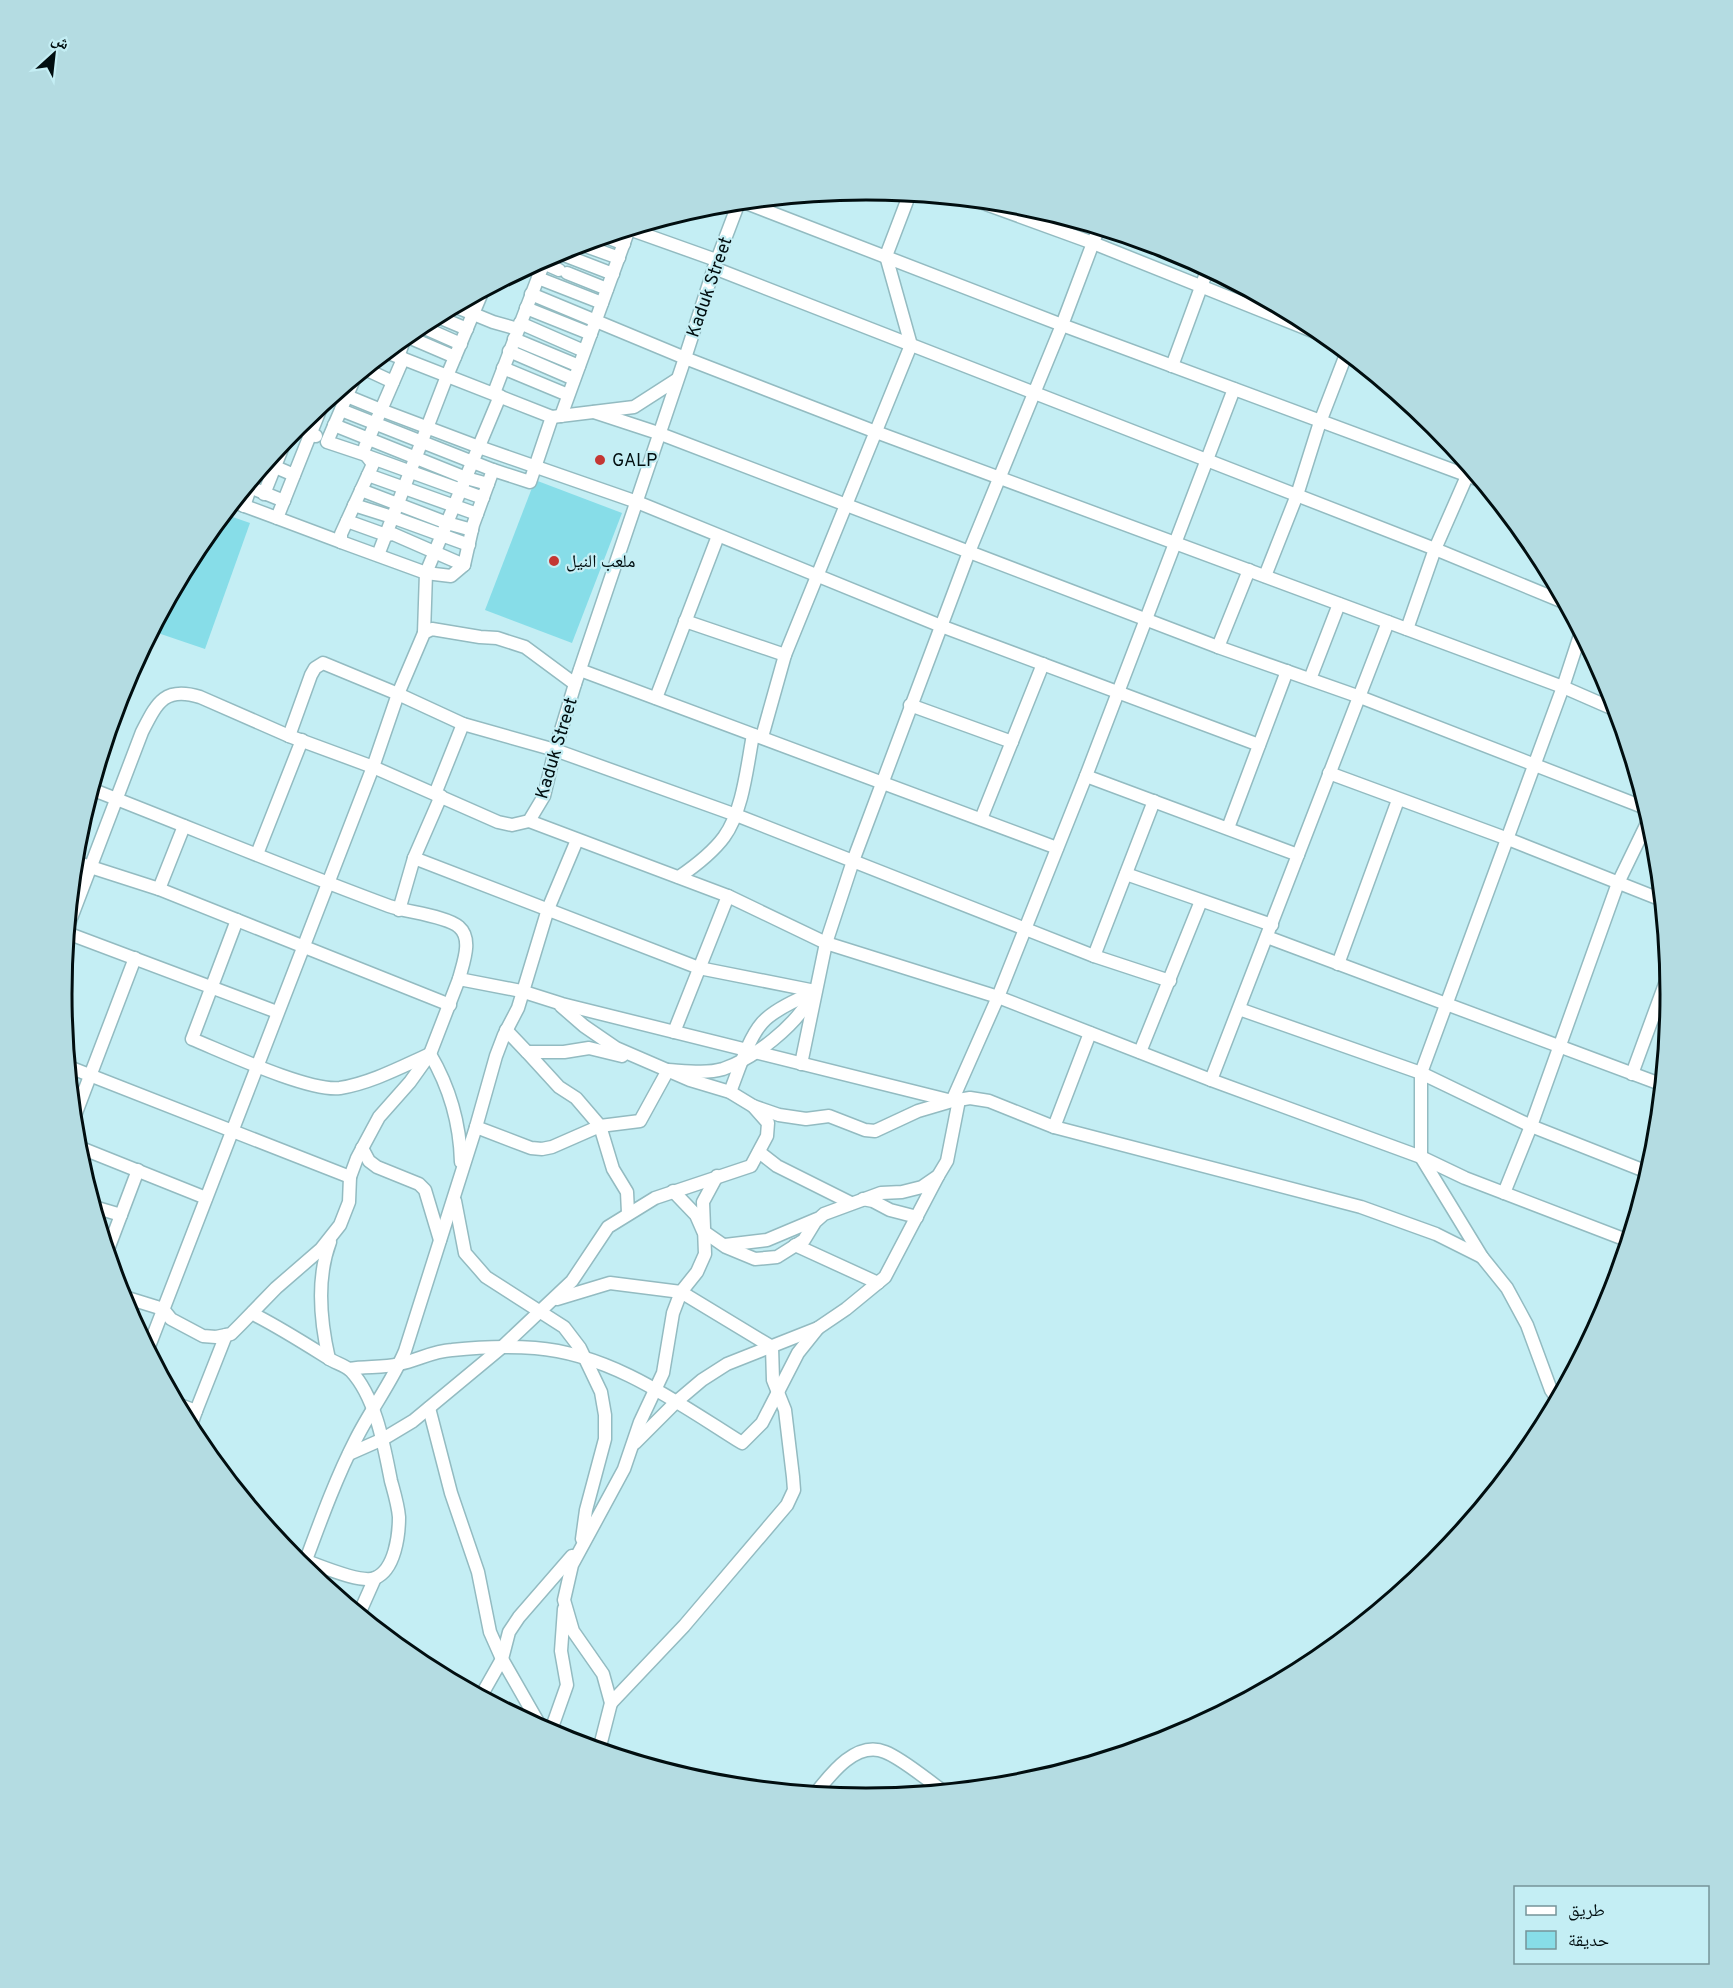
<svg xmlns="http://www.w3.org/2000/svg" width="1733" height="1988" viewBox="0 0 1733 1988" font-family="Overpass,'Noto Naskh Arabic',sans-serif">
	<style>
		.green { fill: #87dde8 }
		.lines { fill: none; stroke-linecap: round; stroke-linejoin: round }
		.minor-casing { stroke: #93bbc1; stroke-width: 15 }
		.minor { stroke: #fff; stroke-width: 12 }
		.poi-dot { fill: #c43633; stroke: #c4eef4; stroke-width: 2 }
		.labels { text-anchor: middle; stroke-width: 4.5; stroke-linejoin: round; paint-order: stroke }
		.street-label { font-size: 18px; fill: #010e10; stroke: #c4eef4 }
		.poi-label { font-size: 18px; fill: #010e10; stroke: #c4eef4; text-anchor: start }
		.rim { fill: none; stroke: #010e10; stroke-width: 3 }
	</style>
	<rect width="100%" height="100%" fill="#c4eef4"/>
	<g class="green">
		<polygon points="535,480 622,513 572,643 485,610"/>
		<polygon points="224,514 250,523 205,649 152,631 197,546"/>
	</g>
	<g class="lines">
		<defs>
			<g id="minor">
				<polyline points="972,199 1093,243 1330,338"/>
				<polyline points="741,201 1062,325 1482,481"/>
				<polyline points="629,229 716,260"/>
				<polyline points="604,236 624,244"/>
				<polyline points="580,244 619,258"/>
				<polyline points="556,252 613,274"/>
				<polyline points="543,263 559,270"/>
				<polyline points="714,268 1435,549 1566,603"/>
				<polyline points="567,273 607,289"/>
				<polyline points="538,278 602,303"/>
				<polyline points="531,294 685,358 876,432 1563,687 1618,711"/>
				<polyline points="454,306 493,322 518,329"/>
				<polyline points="526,308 591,334"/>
				<polyline points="436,316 467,329"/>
				<polyline points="520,323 584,351"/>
				<polyline points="418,325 461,344"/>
				<polyline points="406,336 455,357"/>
				<polyline points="514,339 579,366"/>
				<polyline points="509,351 574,379"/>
				<polyline points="386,352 552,417 634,407 676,380"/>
				<polyline points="1172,366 1208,268"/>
				<polyline points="503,368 568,395"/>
				<polyline points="365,369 393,382"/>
				<polyline points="355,377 327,442 366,455 373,464 341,534 341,542 426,573 451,576 464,565 473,525 493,470 530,482 552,417"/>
				<polyline points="337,392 381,410 479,447 637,502 941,626 1259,745"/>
				<polyline points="494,393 546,257"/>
				<polyline points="341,410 493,470"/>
				<polyline points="594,412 658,433 1218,647 1360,697 1648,809"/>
				<polyline points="561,416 629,229"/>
				<polyline points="334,425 466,478 488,484"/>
				<polyline points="295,427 316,436"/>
				<polyline points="365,447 403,359 399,354 406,335"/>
				<polyline points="367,456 483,498"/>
				<polyline points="266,463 294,475"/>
				<polyline points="368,475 477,514"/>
				<polyline points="247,486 284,501"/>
				<polyline points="361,490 447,523 472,530"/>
				<polyline points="264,494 285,441"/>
				<polyline points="234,502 277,518 322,405"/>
				<polyline points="354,505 392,517 469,545"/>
				<polyline points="244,506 254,477"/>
				<polyline points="277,518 341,542"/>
				<polyline points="347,521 386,535 393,534 464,565"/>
				<polyline points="378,555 447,376 483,290"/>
				<polyline points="1265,576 1297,495 1320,422 1347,352"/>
				<polyline points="685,621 785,655"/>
				<polyline points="1407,629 1435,549 1471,467"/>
				<polyline points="424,633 426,573 500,396"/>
				<polyline points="1218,647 1249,570"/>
				<polyline points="580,670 1057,848"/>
				<polyline points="1310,679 1339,604"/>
				<polyline points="656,698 718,536"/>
				<polyline points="910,705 1012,742"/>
				<polyline points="289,736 311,675 315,668 323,663 398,694 463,724 555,750 736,815 1094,956 1170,981"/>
				<polyline points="1329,773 1508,839 1662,900"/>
				<polyline points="1086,776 1298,855"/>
				<path d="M91 789C191 828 289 869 389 906 406 912 447 916 459 927 473 939 463 963 459 979L521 991 562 1004 952 1101 970 1098 989 1101 1054 1127 1361 1207 1436 1234 1482 1257"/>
				<polyline points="435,794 463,724"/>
				<polyline points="981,819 1043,664"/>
				<polyline points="529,821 728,896 826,943 998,997 1211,1080 1421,1157 1465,1178 1629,1241"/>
				<polyline points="1228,828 1287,671"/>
				<polyline points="257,854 302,740"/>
				<polyline points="414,858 699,968 815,991"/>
				<polyline points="75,862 159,889 450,1005"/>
				<polyline points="1126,874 1272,925"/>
				<path d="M679 877C695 866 713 852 724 837 743 811 747 766 753 735L762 737 785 655 911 345 886 256 910 193"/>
				<polyline points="159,889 184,826"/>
				<polyline points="399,910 414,858 441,796"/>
				<path d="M237 920 192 1039C224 1052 309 1092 340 1088 371 1083 401 1067 430 1054 450 1088 460 1123 461 1162"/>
				<path d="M68 926 142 732C157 703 164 686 200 697L289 736 373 767 498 822 512 825 529 821 544 796 555 750 575 684 685 358 714 268 739 202"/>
				<polyline points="67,933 277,1012"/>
				<polyline points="1267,937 1663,1085"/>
				<polyline points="1094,956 1154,801"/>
				<polyline points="1338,964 1398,800"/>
				<polyline points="1239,1009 1421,1073 1531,1126 1650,1173"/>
				<polyline points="506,1030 527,1052"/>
				<polyline points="674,1032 728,896"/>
				<polyline points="1140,1052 1201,901"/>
				<polyline points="622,1056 589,1048 564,1052 527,1052 559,1087 576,1098 600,1126 613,1169 627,1192 628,1213"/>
				<polyline points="801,1064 826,943 853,861 969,552 1062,325 1099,227"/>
				<polyline points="69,1067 350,1177"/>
				<polyline points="1632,1074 1669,973"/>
				<polyline points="1211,1080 1388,622"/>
				<path d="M730 1092C738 1072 748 1039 762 1023 773 1010 798 999 814 992"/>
				<polyline points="753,1106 779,1115 806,1119 829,1116 865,1130 875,1131 918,1111 952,1101 998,997 1086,776 1234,389"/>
				<polyline points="74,1118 135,958"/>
				<path d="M476 1127 531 1148 542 1149 552 1147 600 1126 640 1121 668 1070C685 1071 706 1074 723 1069 755 1058 795 1026 811 997"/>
				<polyline points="1054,1127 1090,1033"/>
				<polyline points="76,1146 206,1198"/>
				<polyline points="362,1148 369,1161 377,1167 419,1184 425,1190 440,1240"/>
				<polyline points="759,1152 777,1166 851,1203"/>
				<polyline points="673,1191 696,1215 703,1231 726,1247 755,1259 777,1257 804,1240 815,1222 824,1214 881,1193 902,1192 922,1187 938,1176 947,1161 959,1100"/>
				<polyline points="1504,1193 1531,1126 1618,883 1650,817"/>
				<polyline points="863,1199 873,1201 890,1210 917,1217"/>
				<polyline points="455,1201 465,1253 486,1277 564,1327 580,1348 601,1392 605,1415 605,1439 586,1510 582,1539"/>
				<polyline points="94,1207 121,1215"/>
				<polyline points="725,1245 767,1240 817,1219"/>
				<polyline points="795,1245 878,1283"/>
				<polyline points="107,1252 138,1170"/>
				<polyline points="121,1296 163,1309 171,1319 203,1336 216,1337 231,1334 241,1324 276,1288 321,1249 340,1225 349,1202 350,1177 357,1158 379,1117 410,1082 430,1054 459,979"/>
				<polyline points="557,1299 610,1283 681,1292 772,1347 773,1380 785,1410 793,1477 794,1490 787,1505 684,1626 611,1703"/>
				<path d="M253 1312 257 1316C282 1329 304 1343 328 1358 335 1363 345 1365 351 1371 376 1398 384 1446 391 1481 394 1492 398 1505 399 1517 399 1535 395 1570 375 1578 361 1584 321 1566 306 1561"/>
				<polyline points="148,1349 373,767 398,694 424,633 432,629 480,637 497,638 525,647 575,684"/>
				<path d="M329 1359C320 1320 316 1279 330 1242"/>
				<path d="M349 1369C366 1366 383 1368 399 1364 418 1360 433 1351 452 1350 479 1347 508 1346 535 1348 612 1354 678 1403 742 1443L762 1423 798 1353 818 1328"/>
				<polyline points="1558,1400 1551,1390 1527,1325 1507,1288 1482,1257 1421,1157 1421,1073 1563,687 1581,632"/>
				<polyline points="177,1404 196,1411 226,1335"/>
				<polyline points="429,1408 451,1493 478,1572 490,1632 502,1659 542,1729"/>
				<polyline points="190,1428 196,1411"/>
				<polyline points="635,1443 676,1402 702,1380 727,1364 818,1328 846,1309 885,1277 938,1176"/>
				<polyline points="349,1454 383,1439 413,1421 501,1348 572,1281 608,1227 655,1198 751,1166 767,1136 768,1123 753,1106 730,1092 690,1080 616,1048 584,1026 561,1006"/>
				<path d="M303 1568C319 1525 335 1480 356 1439 371 1409 392 1382 405 1351L476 1127 496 1056 504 1035 518 1008 548 909 577 840"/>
				<polyline points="359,1614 375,1578"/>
				<polyline points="481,1696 502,1659 509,1632 519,1617 572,1556"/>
				<polyline points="550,1733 567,1685 561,1651 564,1609"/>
				<polyline points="599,1750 611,1703 603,1674 573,1631 564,1600 572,1565 624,1469 640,1422 663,1373 673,1313 681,1292 697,1272 705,1254 703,1202 717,1176"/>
				<path d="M815 1794C830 1775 856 1740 885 1752 903 1759 927 1780 943 1791"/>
			</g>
		</defs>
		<use href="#minor" class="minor-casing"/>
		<use href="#minor" class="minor"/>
	</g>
	<g class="poi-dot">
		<circle cx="600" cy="460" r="6"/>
		<circle cx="554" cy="561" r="6"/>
	</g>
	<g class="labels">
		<g class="street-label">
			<text transform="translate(709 287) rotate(-71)" y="6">Kaduk Street</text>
			<text transform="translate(556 748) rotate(-73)" y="6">Kaduk Street</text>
		</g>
		<g class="poi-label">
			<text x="612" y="466">GALP</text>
			<text x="566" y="567">ملعب النيل</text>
		</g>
	</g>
	<path d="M0 0H1733V1988H0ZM72 994a794 794 0 1 1 1588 0a794 794 0 1 1-1588 0Z" fill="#b4dce2" fill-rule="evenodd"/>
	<path class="rim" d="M72 994a794 794 0 1 1 1588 0a794 794 0 1 1-1588 0Z"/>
	<rect x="1514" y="1886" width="195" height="78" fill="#c4eef4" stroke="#769499" stroke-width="1.5"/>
	<rect x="1526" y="1906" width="30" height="9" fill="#ffffff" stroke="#769499" stroke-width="1.5"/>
	<text x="1568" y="1916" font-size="18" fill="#010e10">طريق</text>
	<rect x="1526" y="1931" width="30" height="18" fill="#87dde8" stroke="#769499" stroke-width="1.5"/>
	<text x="1568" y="1946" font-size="18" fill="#010e10">حديقة</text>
	<g transform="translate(54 54) rotate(27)" stroke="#c4eef4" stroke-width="4.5" paint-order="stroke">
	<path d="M0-4.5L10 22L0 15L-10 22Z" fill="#010e10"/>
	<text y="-9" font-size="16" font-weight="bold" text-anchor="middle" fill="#010e10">ش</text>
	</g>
</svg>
